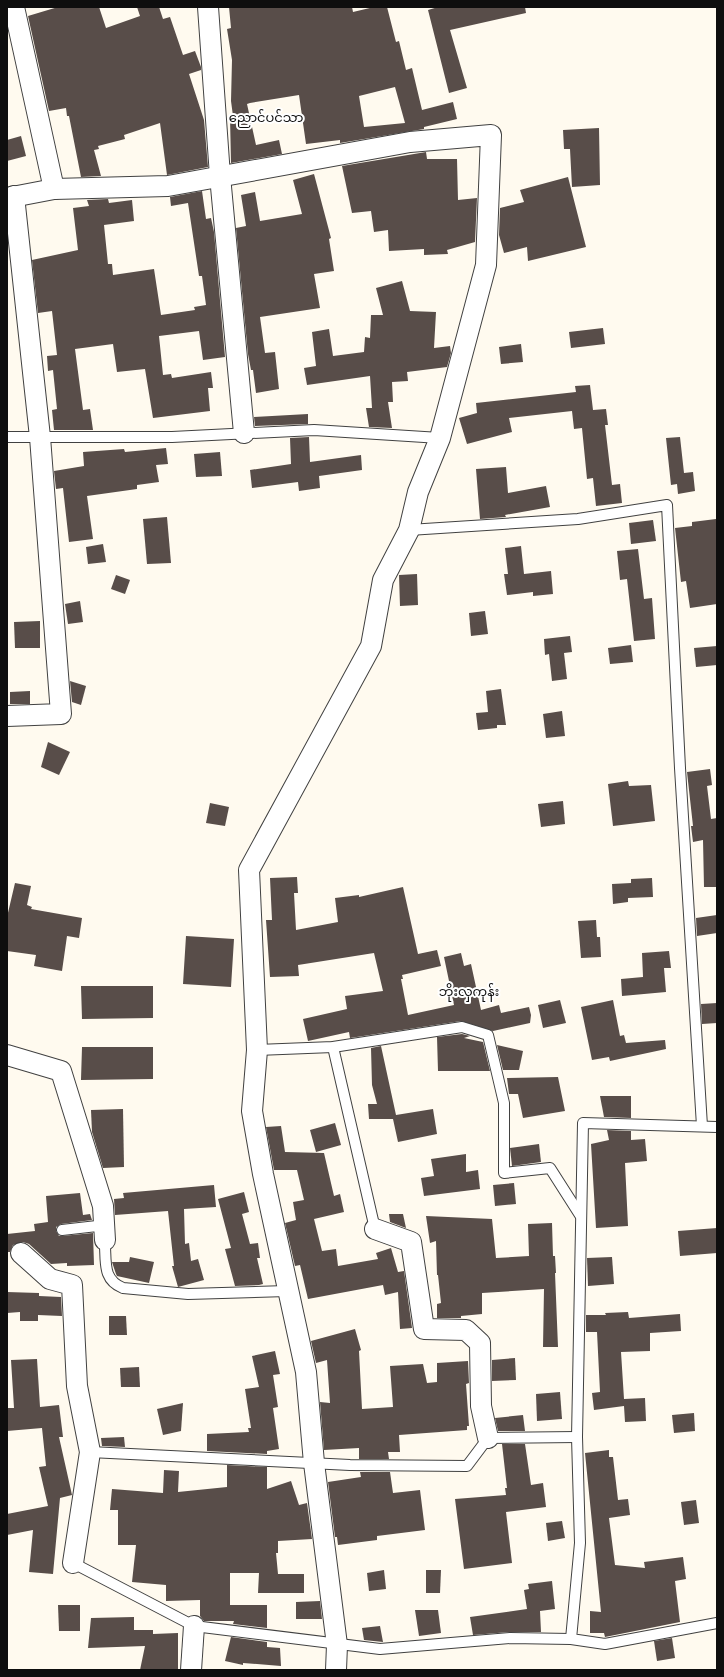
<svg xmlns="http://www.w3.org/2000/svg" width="724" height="1677" viewBox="0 0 724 1677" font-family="'Times New Roman','Noto Sans Myanmar',serif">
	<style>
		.building { fill: #584d49; fill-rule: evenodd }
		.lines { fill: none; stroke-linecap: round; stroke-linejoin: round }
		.lane-casing { stroke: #414141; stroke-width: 12 }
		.street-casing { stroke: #414141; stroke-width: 22 }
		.lane { stroke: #fff; stroke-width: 10 }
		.street { stroke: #fff; stroke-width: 20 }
		.labels { text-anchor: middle; stroke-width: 4; stroke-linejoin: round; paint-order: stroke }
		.quarter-label { font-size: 13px; fill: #0e0e0e; stroke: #fff }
	</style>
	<rect width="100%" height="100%" fill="#fffaef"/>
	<g class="building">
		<polygon points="58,7 99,7 106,28 140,16 137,7 159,7 163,19 170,17 183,55 195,51 201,67 201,70 189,74 204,120 208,167 167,175 160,123 124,135 125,139 98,146 99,149 94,150 101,176 81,177 69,116 67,116 66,108 49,111 28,16"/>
		<path d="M229 7H352L353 12 374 7H387L396 42 399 41 406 70 412 68 422 110 453 102 457 119 424 127V129L340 143V140L306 144 299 95 250 103 247 104 256 145 279 140 282 154 231 163 230 117 233 116 231 101 232 60 227 29 231 28ZM395 87 405 123 364 127 359 96Z"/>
		<polygon points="438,7 525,7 526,13 450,30 467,88 449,93 428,10"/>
		<polygon points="599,128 600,185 572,187 570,149 564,149 563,130"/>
		<polygon points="21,136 26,156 7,161 7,140"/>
		<polygon points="426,152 427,159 457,159 458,200 477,198 475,242 447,250 448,254 424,255 424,249 389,251 388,230 374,232 371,211 352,213 342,166"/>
		<polygon points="314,174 331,238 329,239 334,271 314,274 320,308 260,317 265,353 275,352 279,389 256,393 253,370 251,370 248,354 236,228 246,226 241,195 255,192 260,221 302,214 293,180"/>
		<polygon points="568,177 586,247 528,261 527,247 504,253 499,235 500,208 524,202 520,190"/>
		<polygon points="202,191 206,219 211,218 214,232 225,357 203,360 199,331 159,336 163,375 171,374 172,378 211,372 213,388 208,388 210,411 153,418 145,369 117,372 113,344 75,349 83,410 90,409 93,430 54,430 52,410 57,409 53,370 48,371 47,356 57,355 52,311 38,313 32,260 78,250 73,208 89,206 87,200 108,199 109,203 132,200 134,221 104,225 108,264 112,264 113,275 154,269 161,315 195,310 194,307 206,305 202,276 199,276 188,203 171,206 170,197"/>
		<polygon points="402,281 410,311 436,312 434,348 450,346 451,353 447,367 407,372 408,381 392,382 393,402 388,402 392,428 369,427 366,408 372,408 370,376 307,385 304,368 316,366 312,332 329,329 333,356 364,352 365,337 370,338 371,315 383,315 376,288"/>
		<polygon points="603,328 605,344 571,348 569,332"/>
		<polygon points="521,344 523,362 501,364 499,347"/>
		<polygon points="590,385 593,410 606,409 608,425 605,425 612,485 620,484 622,503 596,506 593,478 587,479 582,428 574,429 572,411 509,418 512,432 467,444 459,418 477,413 476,403 576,392 575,386"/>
		<polygon points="308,414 308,424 255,426 254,417"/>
		<polygon points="309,437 310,462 361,455 362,470 319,476 320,488 299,491 298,482 252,488 250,470 291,464 290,438"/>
		<polygon points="680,437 684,473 693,472 695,491 678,494 677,484 671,485 666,438"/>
		<polygon points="166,448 168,464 156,465 159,482 137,485 137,489 87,496 93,539 69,542 63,488 56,489 54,471 84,466 83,452 124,449 125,452"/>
		<polygon points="220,452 222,476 196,477 194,454"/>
		<polygon points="506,467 508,493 546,486 550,507 505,515 506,517 480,519 476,469"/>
		<polygon points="167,517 171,563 147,564 143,519"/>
		<polygon points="716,519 717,604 690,608 686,581 681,582 675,528 692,526 692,522"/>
		<polygon points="653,520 656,541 631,544 629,523"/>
		<polygon points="103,544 106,562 88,564 86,547"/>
		<polygon points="521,546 524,574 551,571 553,594 533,596 533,592 507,595 504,574 508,574 505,548"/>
		<polygon points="638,549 644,599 652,598 655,639 634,641 627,579 620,580 617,551"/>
		<polygon points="417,574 418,605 400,606 399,575"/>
		<polygon points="116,575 130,580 125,594 111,589"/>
		<polygon points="80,601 83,622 68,624 65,604"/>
		<polygon points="485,611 488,634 471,636 469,613"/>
		<polygon points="40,621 40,648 15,648 14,622"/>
		<polygon points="570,636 572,652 564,653 567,679 552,681 549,654 545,655 544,639"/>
		<polygon points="631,645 633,662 610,664 608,648"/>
		<polygon points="717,646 717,665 696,667 694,648"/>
		<polygon points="70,681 86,686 81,705 72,702"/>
		<polygon points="501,689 506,725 497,725 497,728 478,730 476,713 488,712 486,691"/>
		<polygon points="30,691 30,704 10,704 10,692"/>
		<polygon points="562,711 565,736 546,738 543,714"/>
		<polygon points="48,742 70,752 59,775 41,767"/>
		<polygon points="710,769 712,785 707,786 711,819 717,818 717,887 704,887 703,840 693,842 691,826 693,826 687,772"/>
		<polygon points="628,781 629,786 651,785 655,821 613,826 608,784"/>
		<polygon points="563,801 565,824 541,827 538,804"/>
		<polygon points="210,803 229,807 225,826 206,823"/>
		<polygon points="297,877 298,893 294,893 296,930 338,922 335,898 359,895 359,897 403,887 418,954 437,950 441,966 402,975 403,979 401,979 408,1015 454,1005 444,957 461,953 464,966 471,964 481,1010 499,1005 501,1013 529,1007 531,1015 530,1023 493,1031 461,1021 350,1038 349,1032 308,1041 303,1019 347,1009 345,996 383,991 374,953 298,965 299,976 270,977 266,920 272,920 270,878"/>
		<polygon points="652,878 653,897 628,898 628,902 613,904 612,884 631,883 631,879"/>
		<polygon points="15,883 31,886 27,905 32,907 31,909 82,918 79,938 67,936 62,971 34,966 36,955 7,951 7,917"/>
		<polygon points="717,915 717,933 697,936 696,918"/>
		<polygon points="596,920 597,937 600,937 601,957 581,958 578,921"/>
		<polygon points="186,936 234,939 231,987 183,984"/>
		<polygon points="669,951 671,968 664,968 666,992 622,996 621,979 643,977 642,953"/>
		<polygon points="81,986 153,986 153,1018 82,1019"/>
		<polygon points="560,1000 566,1023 543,1028 538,1005"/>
		<polygon points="613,1000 620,1036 624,1035 626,1043 665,1040 666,1049 610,1061 609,1057 592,1060 581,1007"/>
		<polygon points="717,1003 717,1023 702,1024 701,1004"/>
		<polygon points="462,1034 470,1036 464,1038 483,1042 490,1071 438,1071 437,1037"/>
		<polygon points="497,1045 523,1051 519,1070 503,1070"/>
		<polygon points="381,1046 396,1115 433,1109 437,1134 398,1142 393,1119 369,1119 368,1104 377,1104 372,1085 371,1048"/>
		<polygon points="82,1047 153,1047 153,1079 81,1080"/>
		<polygon points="558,1077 565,1111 523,1118 518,1094 509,1094 507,1078"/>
		<polygon points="600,1096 631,1096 631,1118 604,1117"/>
		<polygon points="123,1109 124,1167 103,1168 92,1132 91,1110"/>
		<polygon points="335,1123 341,1145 316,1152 310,1130"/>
		<polygon points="281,1126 285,1152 324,1153 334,1196 340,1194 344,1212 314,1219 322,1251 336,1249 338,1266 378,1259 376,1253 391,1248 398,1272 404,1271 412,1328 400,1329 398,1292 385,1295 383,1285 308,1299 300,1265 295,1266 285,1223 296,1220 293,1202 304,1200 297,1170 274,1170 266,1127"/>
		<polygon points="607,1130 631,1131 631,1140 645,1139 647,1161 625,1163 628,1226 596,1228 591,1144 609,1140"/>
		<polygon points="539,1144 541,1162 512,1166 510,1148"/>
		<polygon points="466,1154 466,1172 478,1170 480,1189 424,1196 421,1178 434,1176 431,1159"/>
		<polygon points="514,1183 516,1204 495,1206 493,1185"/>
		<polygon points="214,1185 216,1207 184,1209 185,1244 189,1243 191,1261 198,1259 204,1280 178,1287 172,1266 174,1266 168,1211 115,1215 114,1199 124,1198 123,1193"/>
		<polygon points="244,1192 249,1212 242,1214 250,1244 258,1243 260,1258 257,1258 263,1284 259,1285 235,1286 225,1249 231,1248 218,1199"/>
		<polygon points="80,1193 83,1215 90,1214 92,1220 61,1224 56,1227 56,1231 59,1236 62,1236 93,1233 94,1265 67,1266 67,1263 51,1264 29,1244 23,1242 13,1245 10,1252 7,1252 7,1234 35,1231 34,1224 48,1222 46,1196"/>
		<polygon points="389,1214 403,1214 406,1228 390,1222"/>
		<polygon points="426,1216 492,1219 496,1258 529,1256 528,1224 552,1223 553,1256 555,1256 556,1273 555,1273 558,1347 543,1347 544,1289 482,1293 482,1314 461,1316 461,1318 437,1318 437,1304 441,1303 438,1275 437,1275 436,1241 430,1243"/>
		<polygon points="717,1228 717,1253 680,1256 678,1231"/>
		<polygon points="130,1257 154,1262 149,1283 117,1276 116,1274 112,1262 129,1262"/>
		<polygon points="612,1257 614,1284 588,1286 587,1258"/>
		<polygon points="7,1292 39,1293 39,1296 61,1297 62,1316 38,1315 38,1321 20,1321 20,1312 7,1313"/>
		<polygon points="628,1312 629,1318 680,1314 681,1331 650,1333 650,1351 621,1352 624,1399 645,1398 646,1421 625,1422 624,1406 594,1410 592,1393 600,1392 597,1332 586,1332 586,1315 606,1315 605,1313"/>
		<polygon points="109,1316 126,1316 127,1335 109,1335"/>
		<polygon points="355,1329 361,1350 359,1351 362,1409 393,1407 390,1366 423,1364 427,1383 437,1382 437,1363 468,1361 469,1383 466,1384 469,1426 467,1426 467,1430 399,1435 400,1452 388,1452 389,1459 359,1459 359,1448 324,1450 320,1402 330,1403 327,1360 316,1363 311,1341"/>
		<polygon points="275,1351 280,1374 273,1375 278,1407 273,1408 279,1449 267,1451 267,1454 207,1451 207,1434 249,1432 248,1428 251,1428 245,1389 259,1387 252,1356"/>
		<polygon points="515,1358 516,1380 492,1381 492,1360"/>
		<polygon points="37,1359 40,1407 59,1405 63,1437 59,1437 72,1495 60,1498 53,1574 29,1572 33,1530 7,1535 7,1514 48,1506 39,1467 46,1466 42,1428 7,1431 7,1408 14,1408 11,1360"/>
		<polygon points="139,1367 140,1387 121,1387 120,1368"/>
		<polygon points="560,1392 562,1419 537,1421 536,1394"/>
		<polygon points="183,1403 181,1431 163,1435 157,1409"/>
		<polygon points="694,1413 695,1431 674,1433 672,1415"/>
		<polygon points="523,1415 525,1431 498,1431 495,1418"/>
		<polygon points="124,1437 125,1447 102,1446 101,1438"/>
		<polygon points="502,1444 525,1444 531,1485 543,1483 546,1507 506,1512 512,1563 464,1569 455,1499 506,1495 505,1488 507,1488"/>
		<polygon points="609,1450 609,1457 613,1457 618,1500 628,1499 630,1515 609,1518 615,1565 645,1568 644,1562 683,1557 686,1579 675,1581 680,1622 605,1637 604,1633 590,1633 590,1611 601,1612 585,1453"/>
		<polygon points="227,1465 267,1467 267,1489 291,1481 299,1505 307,1503 312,1539 278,1541 278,1553 276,1553 278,1574 304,1574 304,1593 258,1593 259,1573 230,1573 230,1605 267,1605 267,1628 233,1624 234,1621 204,1621 200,1616 200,1600 166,1601 166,1585 132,1582 136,1545 118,1545 118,1510 110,1510 112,1489 163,1493 164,1470 179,1471 178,1492 227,1487"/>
		<polygon points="360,1472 390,1472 393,1493 420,1490 425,1530 377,1536 377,1540 338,1545 337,1537 335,1537 328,1482 361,1477"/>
		<polygon points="696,1500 699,1523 684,1525 681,1502"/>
		<polygon points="562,1521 565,1538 548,1541 546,1523"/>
		<polygon points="384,1570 386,1589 369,1591 367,1573"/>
		<polygon points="426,1570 441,1570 440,1593 426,1593"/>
		<polygon points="552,1581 555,1609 540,1611 541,1632 509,1632 473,1635 470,1617 527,1609 524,1590 529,1589 528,1584"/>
		<polygon points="320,1601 322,1619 296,1619 296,1602"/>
		<polygon points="58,1605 80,1605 80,1631 59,1631"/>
		<polygon points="415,1610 438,1610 441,1633 419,1636"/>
		<polygon points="134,1617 134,1630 153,1630 153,1634 178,1633 178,1670 140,1670 145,1646 88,1648 91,1618"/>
		<polygon points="380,1626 383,1642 364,1640 362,1628"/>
		<polygon points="231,1637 267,1642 267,1647 280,1648 281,1666 243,1663 243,1665 225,1661"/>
		<polygon points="672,1638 675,1658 657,1661 654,1641"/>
	</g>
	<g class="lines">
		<defs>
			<g id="lane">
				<polyline points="7,437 172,437 314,430 440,438"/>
				<polyline points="409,530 578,519 667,505 680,768 702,1126"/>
				<polyline points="333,1047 375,1229"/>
				<polyline points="257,1050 333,1047 462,1027 488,1035 504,1103 504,1173 550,1168 580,1215"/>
				<polyline points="717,1127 583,1123 577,1437 580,1543 571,1639 605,1644 717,1623"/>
				<path d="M62 1230 97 1226 103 1232C109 1254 98 1278 123 1288L188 1294 287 1291"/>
				<polyline points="90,1452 350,1465 467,1466 488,1438 577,1437"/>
				<polyline points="73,1563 194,1626 380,1649 510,1638 571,1639"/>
			</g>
			<g id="street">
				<polyline points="14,7 54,189"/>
				<polyline points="208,7 220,176 244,433"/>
				<polyline points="7,198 54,189 168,186 410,142 491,135 486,265 440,438 418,492 409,530 383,580 371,646 249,870 257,1050 252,1111 263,1174 306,1372 314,1463 337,1645 336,1670"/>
				<polyline points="7,716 61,714 40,437 14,196"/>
				<polyline points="7,1055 61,1071 103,1206 105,1240"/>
				<polyline points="375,1229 411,1242 424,1329 466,1330 480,1343 481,1406 488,1438"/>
				<polyline points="21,1253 50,1279 72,1285 77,1386 90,1452 73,1563"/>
				<polyline points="191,1670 194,1626"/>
			</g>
		</defs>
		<use href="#lane" class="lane-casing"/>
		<use href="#street" class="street-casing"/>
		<use href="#lane" class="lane"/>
		<use href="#street" class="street"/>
	</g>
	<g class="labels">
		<g class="quarter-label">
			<text x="266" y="122">ညောင်ပင်သာ</text>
			<text x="469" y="996">ဘိုးလှကုန်း</text>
		</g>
	</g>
	<rect width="724" height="1677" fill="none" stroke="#0e0e0e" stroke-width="16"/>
</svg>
